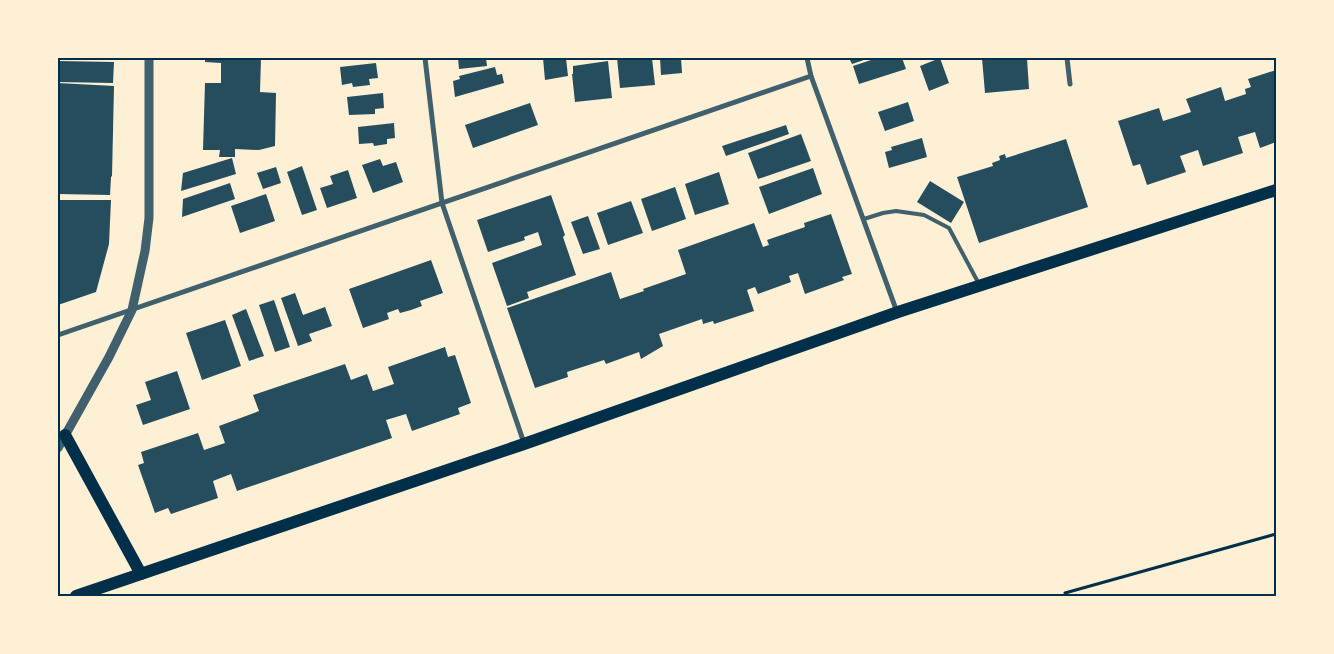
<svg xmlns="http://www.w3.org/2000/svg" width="1334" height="654" viewBox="0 0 1334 654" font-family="Barlow,sans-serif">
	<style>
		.building { fill: #264d5e }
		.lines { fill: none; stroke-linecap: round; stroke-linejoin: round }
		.path { stroke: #003049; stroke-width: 3 }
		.service { stroke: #3f606c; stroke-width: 4 }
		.minor { stroke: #3f606c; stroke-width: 5 }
		.tertiary { stroke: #3f606c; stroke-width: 9 }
		.primary { stroke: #003049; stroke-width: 12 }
		.neatline { fill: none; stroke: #003049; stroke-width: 2 }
	</style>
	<rect width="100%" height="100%" fill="#fdf0d5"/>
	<g class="building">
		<polygon points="205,58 261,58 260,92 276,93 275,146 259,150 235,149 235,157 219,157 220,150 203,150 205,83 221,83 221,63 205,62"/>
		<polygon points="458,58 486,58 487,66 459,69"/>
		<polygon points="543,58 566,58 568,76 545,80"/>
		<polygon points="617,58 652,58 655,85 620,88"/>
		<polygon points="660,58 681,58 682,73 661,75"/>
		<polygon points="849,58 870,58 852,64"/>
		<polygon points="877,58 902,58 906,69 859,84 853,66"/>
		<polygon points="940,58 949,83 929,91 920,66"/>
		<polygon points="982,58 1027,58 1029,89 985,93"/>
		<polygon points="58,61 114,62 113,83 58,82"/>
		<polygon points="608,61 612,98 575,102 572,74 573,74 573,66"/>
		<polygon points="376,63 378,78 369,79 370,85 353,87 352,83 342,85 340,67"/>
		<polygon points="495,67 497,75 502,74 504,83 455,97 453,81 460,79 459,76"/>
		<polygon points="1276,70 1276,142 1260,148 1255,132 1238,137 1243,153 1203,166 1198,150 1180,156 1186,172 1147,185 1140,164 1133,166 1118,121 1159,108 1163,121 1176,117 1191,112 1186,99 1221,87 1225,101 1246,94 1245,89 1251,87 1248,79"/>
		<polygon points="58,83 114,86 112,176 111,177 110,195 58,194"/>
		<polygon points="383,93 384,108 375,109 375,114 349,115 347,97"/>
		<polygon points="908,102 914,121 885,131 878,112"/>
		<polygon points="530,103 538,125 473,148 465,125"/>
		<polygon points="394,123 395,138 387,139 387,144 374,146 373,143 359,144 358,127"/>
		<polygon points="786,125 789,134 726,156 722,146"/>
		<polygon points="801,134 811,161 758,179 748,153"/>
		<polygon points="922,138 927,157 889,168 885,152 892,150 891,147"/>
		<polygon points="1066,139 1088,207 979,243 957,177 993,166 992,163 1000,160 999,156 1005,154 1006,158"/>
		<polygon points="232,158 236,174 181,191 183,173"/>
		<polygon points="380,159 383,166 396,162 403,182 373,193 362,165"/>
		<polygon points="302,166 317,210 302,215 287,172"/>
		<polygon points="276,167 281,183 263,189 257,173"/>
		<polygon points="813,168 822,194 769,214 759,187"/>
		<polygon points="348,170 357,198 327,208 320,188 333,184 330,176"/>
		<polygon points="719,172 729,204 695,215 685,184"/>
		<polygon points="930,181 964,202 951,223 917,202"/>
		<polygon points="230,183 235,199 182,217 183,199"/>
		<polygon points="675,187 686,219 652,231 641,199"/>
		<polygon points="266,194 275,221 240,233 231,206"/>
		<polygon points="551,195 565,235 563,237 576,275 527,292 529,298 507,306 492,263 542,245 538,232 524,237 525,240 488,252 477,220"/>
		<polygon points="58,200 111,200 109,244 96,292 58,305"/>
		<polygon points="631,201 643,233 608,245 597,213"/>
		<polygon points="831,214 852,274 842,277 844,280 805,294 798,273 789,276 791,282 758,294 755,287 747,290 754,311 714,324 713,321 703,324 702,319 659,334 663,346 641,359 639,352 606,364 604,360 567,372 568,377 535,388 507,308 611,272 620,299 644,291 643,289 686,274 678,250 754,223 763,247 769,245 767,240 805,227 804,223"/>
		<polygon points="588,216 600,249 583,254 571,222"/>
		<polygon points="431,260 443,293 420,301 422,306 411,310 400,313 398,309 387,313 389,319 363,328 349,289"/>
		<polygon points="295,293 303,315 325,307 332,326 309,334 312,341 298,346 281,298"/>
		<polygon points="274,300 290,347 275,352 259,305"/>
		<polygon points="246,309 264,356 249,361 232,315"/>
		<polygon points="225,320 241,366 202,380 186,333"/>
		<polygon points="445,347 448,357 455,355 471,403 458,408 460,414 412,431 406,414 386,420 392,438 237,491 231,474 213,481 218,498 171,514 168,508 155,513 138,465 144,463 141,452 198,433 204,450 225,443 219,426 259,411 253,395 345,364 351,380 367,374 373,391 394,384 388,367"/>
		<polygon points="177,371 190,409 143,425 136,405 151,400 145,382"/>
	</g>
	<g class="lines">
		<polyline class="path" points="1065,593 1276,534"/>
		<polyline class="service" points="864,219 883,213 896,211 924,215 949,228 979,284"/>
		<g class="minor">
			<polyline points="425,58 442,203 524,443"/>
			<polyline points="807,58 811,76 897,312"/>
			<polyline points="1067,58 1070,84"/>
			<polyline points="58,335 811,76"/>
		</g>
		<polyline class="tertiary" points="58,448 109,357 132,310 145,251 149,218 149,58"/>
		<g class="primary">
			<polyline points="65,435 141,574"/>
			<polyline points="76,596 524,444 898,312 1276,190"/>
		</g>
	</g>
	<rect width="1334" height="654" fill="none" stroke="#fdf0d5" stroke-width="118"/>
	<rect x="59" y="59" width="1216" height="536" class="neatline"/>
</svg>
